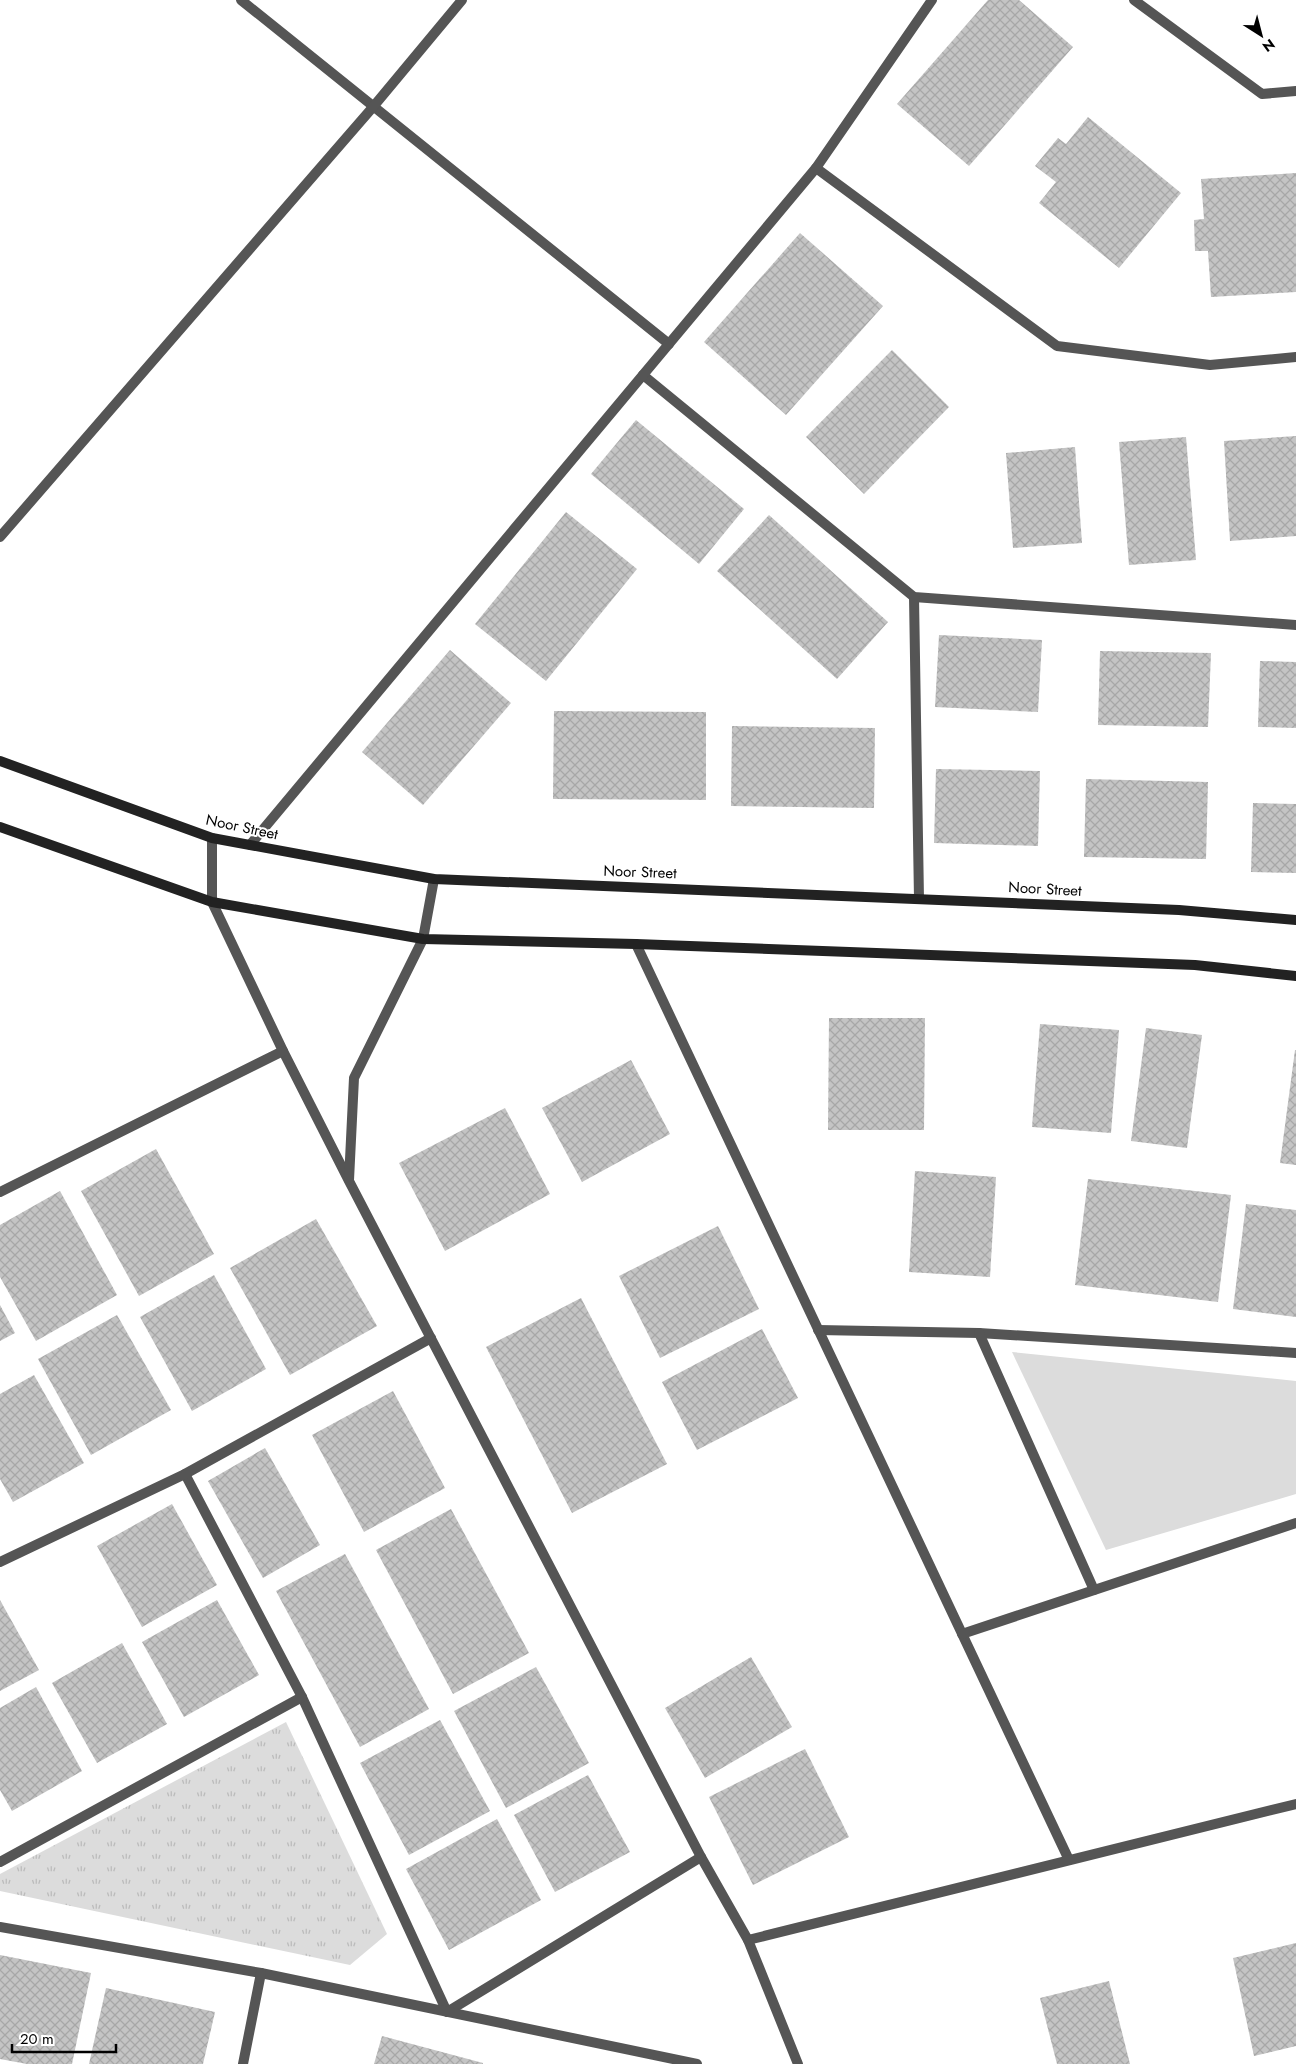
<svg xmlns="http://www.w3.org/2000/svg" width="1296" height="2064" viewBox="0 0 1296 2064" font-family="Jost,sans-serif">
	<style>
		.grass { fill: url(#grass-tufts) }
		.park { fill: #dcdcdc }
		.building { fill: url(#building-cross-hatch) }
		.lines { fill: none; stroke-linecap: round; stroke-linejoin: round }
		.minor { stroke: #555; stroke-width: 10 }
		.secondary { stroke: #222; stroke-width: 10 }
		.labels { text-anchor: middle; stroke-width: 4; stroke-linejoin: round; paint-order: stroke }
		.street-label { font-size: 15px; fill: #000; stroke: #fff }
	</style>
	<defs>
		<pattern id="grass-tufts" width="24" height="20" patternUnits="userSpaceOnUse" patternTransform="scale(1.25)"><rect width="24" height="20" fill="#dcdcdc"/><path d="M3 7l-1-3M5 7V3M7 7l1-3M15 17l-1-3M17 17v-4M19 17l1-3" fill="none" stroke="#bbb"/></pattern>
		<pattern id="building-cross-hatch" width="8" height="8" patternUnits="userSpaceOnUse" patternTransform="scale(1.25)"><rect width="8" height="8" fill="#c4c4c4"/><path d="M0 0l8 8M0 8l8-8" fill="none" stroke="#a7a7a7"/></pattern>
	</defs>
	<rect width="100%" height="100%" fill="#fff"/>
	<polygon class="grass" points="286,1722 387,1934 350,1965 0,1891 0,1874"/>
	<polygon class="park" points="1012,1352 1296,1381 1296,1494 1106,1550"/>
	<g class="building">
		<polygon points="988,0 1019,0 1073,47 969,166 897,104"/>
		<polygon points="1088,117 1181,193 1119,268 1039,203 1056,182 1035,166 1058,138 1066,144"/>
		<polygon points="1296,173 1296,292 1211,297 1208,251 1195,251 1194,220 1204,219 1201,179"/>
		<polygon points="800,233 883,306 786,415 704,342"/>
		<polygon points="892,350 949,407 864,494 806,437"/>
		<polygon points="636,420 744,509 699,564 591,474"/>
		<polygon points="1296,436 1296,536 1230,541 1224,441"/>
		<polygon points="1186,437 1196,560 1129,565 1119,442"/>
		<polygon points="1075,447 1082,543 1013,548 1006,453"/>
		<polygon points="566,512 637,569 546,681 475,624"/>
		<polygon points="769,515 888,622 837,679 717,571"/>
		<polygon points="939,635 1042,640 1038,712 935,707"/>
		<polygon points="450,650 511,703 423,805 362,752"/>
		<polygon points="1100,651 1211,653 1208,727 1098,725"/>
		<polygon points="1260,661 1296,662 1296,728 1258,727"/>
		<polygon points="554,711 706,712 706,800 553,799"/>
		<polygon points="732,726 875,728 874,808 731,806"/>
		<polygon points="936,769 1040,771 1038,846 934,843"/>
		<polygon points="1086,779 1208,782 1206,859 1084,857"/>
		<polygon points="1253,803 1296,804 1296,873 1251,872"/>
		<polygon points="829,1018 925,1018 924,1130 828,1130"/>
		<polygon points="1040,1024 1119,1030 1111,1133 1032,1127"/>
		<polygon points="1146,1028 1202,1035 1187,1148 1131,1141"/>
		<polygon points="1295,1050 1296,1050 1296,1165 1280,1163"/>
		<polygon points="631,1060 670,1134 582,1182 542,1108"/>
		<polygon points="505,1108 550,1194 445,1251 399,1163"/>
		<polygon points="156,1149 214,1254 139,1296 81,1191"/>
		<polygon points="915,1171 996,1177 990,1277 909,1272"/>
		<polygon points="1088,1179 1231,1195 1218,1302 1075,1285"/>
		<polygon points="60,1191 117,1295 36,1341 0,1277 0,1225"/>
		<polygon points="1246,1204 1296,1210 1296,1317 1233,1309"/>
		<polygon points="316,1219 377,1326 290,1375 230,1268"/>
		<polygon points="718,1226 759,1309 660,1358 619,1276"/>
		<polygon points="214,1275 266,1369 192,1411 140,1317"/>
		<polygon points="581,1298 667,1464 572,1513 486,1347"/>
		<polygon points="0,1305 15,1333 0,1341"/>
		<polygon points="117,1315 171,1410 91,1455 38,1359"/>
		<polygon points="762,1329 798,1398 697,1450 662,1382"/>
		<polygon points="34,1375 84,1463 13,1502 0,1479 0,1394"/>
		<polygon points="393,1391 445,1488 364,1532 312,1435"/>
		<polygon points="265,1448 320,1545 263,1578 208,1481"/>
		<polygon points="172,1504 217,1585 142,1627 97,1546"/>
		<polygon points="451,1509 529,1653 453,1694 376,1550"/>
		<polygon points="345,1554 429,1709 360,1747 276,1591"/>
		<polygon points="0,1600 39,1670 0,1691"/>
		<polygon points="217,1600 259,1675 184,1717 142,1642"/>
		<polygon points="122,1643 167,1724 97,1763 52,1683"/>
		<polygon points="751,1657 792,1727 705,1778 665,1708"/>
		<polygon points="536,1667 589,1763 506,1808 454,1711"/>
		<polygon points="36,1687 82,1771 12,1811 0,1790 0,1708"/>
		<polygon points="440,1720 490,1811 409,1855 360,1763"/>
		<polygon points="805,1749 849,1837 753,1885 709,1797"/>
		<polygon points="588,1775 630,1852 555,1892 514,1815"/>
		<polygon points="497,1819 541,1900 449,1950 406,1869"/>
		<polygon points="1296,1943 1296,2046 1254,2056 1233,1958"/>
		<polygon points="0,1955 91,1973 72,2064 27,2064 0,2059"/>
		<polygon points="1109,1981 1130,2064 1057,2064 1040,1998"/>
		<polygon points="106,1988 215,2012 203,2064 89,2064"/>
		<polygon points="382,2036 483,2063 483,2064 374,2064"/>
	</g>
	<g class="lines">
		<g class="minor">
			<polyline points="241,0 669,344"/>
			<polyline points="1134,0 1262,94 1296,91"/>
			<polyline points="816,168 1057,346 1210,365 1296,357"/>
			<polyline points="643,375 914,597 1296,625"/>
			<polyline points="0,537 373,107 462,0"/>
			<polyline points="914,597 919,899"/>
			<polyline points="212,838 212,902 283,1051 349,1181 701,1857 748,1940 798,2064"/>
			<polyline points="250,845 816,168 932,0"/>
			<polyline points="636,944 1069,1860"/>
			<polyline points="349,1180 354,1078 423,939 434,879"/>
			<polyline points="0,1192 283,1051"/>
			<polyline points="818,1330 979,1333 1296,1353"/>
			<polyline points="979,1333 1094,1590"/>
			<polyline points="185,1474 302,1697 447,2012 701,1857"/>
			<polyline points="0,1562 185,1474 431,1338"/>
			<polyline points="962,1634 1296,1523"/>
			<polyline points="0,1862 302,1697"/>
			<polyline points="0,1927 261,1973 697,2064"/>
			<polyline points="748,1940 1296,1804"/>
			<polyline points="243,2064 261,1973"/>
		</g>
		<g class="secondary">
			<polyline points="0,761 212,838 434,879 1179,910 1296,920"/>
			<polyline points="0,827 212,902 423,939 636,944 1195,965 1296,976"/>
		</g>
	</g>
	<g class="labels">
		<g class="street-label">
			<text transform="translate(242 827) rotate(12)" y="5">Noor Street</text>
			<text transform="translate(640 872) rotate(2)" y="5">Noor Street</text>
			<text transform="translate(1045 889) rotate(3)" y="5">Noor Street</text>
		</g>
	</g>
	<g transform="translate(1261 35) rotate(144)" stroke="#ffffff" stroke-width="4" paint-order="stroke">
	<path d="M0-4L9 19L0 12L-9 19Z" fill="#000000"/>
	<text y="-8" font-size="14" font-weight="bold" text-anchor="middle" fill="#000000">N</text>
	</g>
	<path d="M12 2044v8h104v-8" fill="none" stroke="#000000" stroke-width="2.5"/>
	<text x="20" y="2044" font-size="15" fill="#000000" stroke="#ffffff" stroke-width="4" paint-order="stroke">20 m</text>
</svg>
